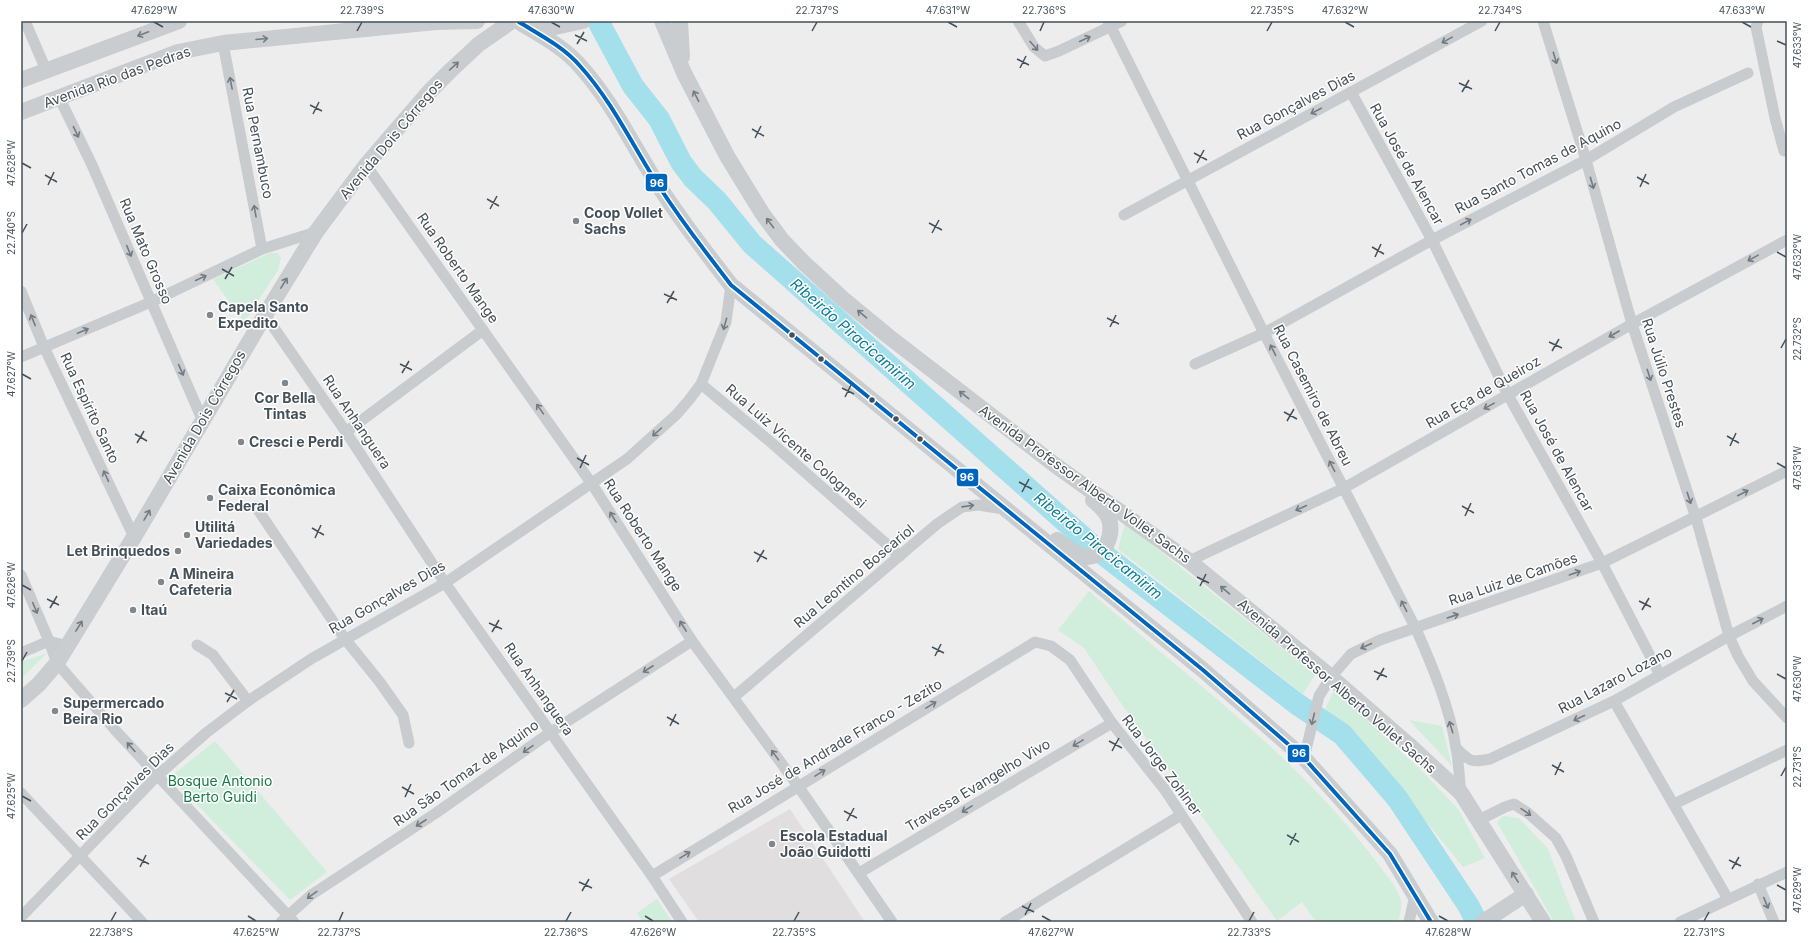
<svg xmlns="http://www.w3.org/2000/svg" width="1808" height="943" viewBox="0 0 1808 943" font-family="Inter,sans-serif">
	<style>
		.education { fill: #e0dedf }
		.green { fill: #d0eedb }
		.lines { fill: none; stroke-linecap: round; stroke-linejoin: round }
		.river { stroke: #a4dfec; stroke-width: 22 }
		.street { stroke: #c9ccce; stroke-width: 11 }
		.secondary { stroke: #c9cdcf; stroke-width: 16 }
		.bus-1-casing { stroke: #fff; stroke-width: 7 }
		.bus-1 { stroke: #0065bd; stroke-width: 4 }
		.oneway { stroke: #737c82 }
		.oneway2 { stroke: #737b82 }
		.ticks { fill: none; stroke: #445059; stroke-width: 1.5 }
		.poi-dot { fill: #80878d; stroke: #fff; stroke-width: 1.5 }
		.bus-dot { fill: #445059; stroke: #fff; stroke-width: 1.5 }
		.labels { text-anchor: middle; stroke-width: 3; stroke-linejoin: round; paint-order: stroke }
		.street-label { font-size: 14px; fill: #445059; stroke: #fff }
		.poi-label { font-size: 14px; font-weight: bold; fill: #445059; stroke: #fff; text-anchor: start }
		.park-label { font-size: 14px; fill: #157a46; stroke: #fff }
		.water-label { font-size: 15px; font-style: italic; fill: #0b7d97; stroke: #fff }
		.line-badge { stroke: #fff; stroke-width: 1.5 }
		.badge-label { font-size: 11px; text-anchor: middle; font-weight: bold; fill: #fff }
		.neatline { fill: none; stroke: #445059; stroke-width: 1.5 }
		.ticks-label { font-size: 10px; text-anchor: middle; fill: #445059 }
	</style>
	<rect width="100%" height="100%" fill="#eeeded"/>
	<polygon class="education" points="790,809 865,922 699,922 669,879"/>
	<g class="green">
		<polygon points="270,253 278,253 281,258 278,270 244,323 213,279"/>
		<polygon points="1125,523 1315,675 1303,694 1118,549"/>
		<path d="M1089 591C1187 677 1296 755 1375 860 1383 872 1398 886 1401 901 1402 908 1400 916 1398 922H1316L1302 902 1277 921 1118 699 1084 648 1058 630Z"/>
		<polygon points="47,653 21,679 21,662"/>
		<polygon points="1334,690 1424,773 1458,809 1485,858 1463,867 1358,737 1324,712"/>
		<polygon points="1409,720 1442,726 1452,766"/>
		<polygon points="215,741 327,872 290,900 170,777"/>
		<polygon points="1503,816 1519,818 1548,849 1576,922 1554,922 1497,822"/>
		<polygon points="657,899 672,922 643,922 637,913"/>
	</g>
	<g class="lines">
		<polyline class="river" points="598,21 633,86 659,119 681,162 693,178 717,201 752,244 1094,547 1297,704 1342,734 1397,798 1468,905 1477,922"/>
		<g class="street">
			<polyline points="25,21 46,70"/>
			<polyline points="1018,21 1034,47 1045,56 1059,51 1122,21"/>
			<path d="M1108 21 1264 333 1416 629C1432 665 1450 708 1456 748 1459 763 1459 778 1461 793"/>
			<polyline points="1543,21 1586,160 1632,324 1696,518 1729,636 1738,656 1753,681 1787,718"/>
			<polyline points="1758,21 1756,27 1775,118 1784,151"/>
			<polyline points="223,43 262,249"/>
			<polyline points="1351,92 1432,240 1508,395 1602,563 1660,675"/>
			<polyline points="59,97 92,165 202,419"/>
			<polyline points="366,165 592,484 692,641 798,786 892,922"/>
			<polyline points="1124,215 1482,21"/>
			<polyline points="21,291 44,347 134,537"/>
			<polyline points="265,315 346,432 445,583 652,876 682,922"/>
			<polyline points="21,357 151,302 262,249 316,232"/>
			<polyline points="1195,364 1264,333 1432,240 1586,160 1674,107 1748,73"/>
			<polyline points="701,384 773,444 900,556"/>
			<polyline points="346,432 483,330"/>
			<polyline points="256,507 345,639 379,681 403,715 409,743"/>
			<polyline points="1189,561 1344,488 1632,324 1787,240"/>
			<polyline points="21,575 49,641 67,646"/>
			<polyline points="197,645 213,655 248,701"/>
			<polyline points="21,653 49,641 57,663 116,731 294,922"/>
			<polyline points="734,697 937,524 962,507 978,505 1004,509"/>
			<polyline points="1614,701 1728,899"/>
			<path d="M1456 748C1470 761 1470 763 1490 759L1614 701 1729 636 1787 606"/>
			<polyline points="1304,758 1319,696 1331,677 1351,654 1380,640 1602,563 1787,471"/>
			<polyline points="21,793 142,922"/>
			<polyline points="1674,804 1787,750"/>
			<polyline points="1479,820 1505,807 1514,804 1528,813 1556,838 1566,856 1594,922"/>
			<polyline points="859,873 1112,723"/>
			<polyline points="652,876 1035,642 1051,646 1070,660 1112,723 1165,790 1252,922"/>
			<polyline points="1758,884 1774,922"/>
			<polyline points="21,917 157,776 206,733 248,701 311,659 445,583 627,459 676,415 689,400 701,384 726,322 731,285"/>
			<polyline points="281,922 311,895 436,813 551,732 692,641"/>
			<polyline points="1005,922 1181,815"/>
			<polyline points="1409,922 1415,895"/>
			<polyline points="1680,922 1787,872"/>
		</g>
		<g class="secondary">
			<polyline points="662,21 684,73 727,156 762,213 782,240 804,263 843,299 888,336 1055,465 1189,561 1331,677 1409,745 1461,793 1543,922"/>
			<polyline points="680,21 682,57"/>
			<path d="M519 22C540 35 564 47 580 66 610 99 630 140 653 177 677 215 704 250 731 285L1203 670 1304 758 1390 854 1431 922"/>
			<polyline points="527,25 555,27 583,21"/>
			<polyline points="21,80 179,21"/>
			<polyline points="21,112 178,52 223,43 436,22 477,21"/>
			<path d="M1057 540C1065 545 1076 556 1087 557 1105 557 1114 535 1109 519 1106 511 1099 505 1093 500"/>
			<polyline points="21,700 39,684 57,663 134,537 265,315 316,232 366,165 429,92 450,71 479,44 512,21"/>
			<polyline points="1483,922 1526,894"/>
		</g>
		<defs>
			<path id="bus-1" d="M519 22C540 35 564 47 580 66 610 99 630 140 653 177 677 215 704 250 731 285L1203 670 1304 758 1390 854 1431 922"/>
		</defs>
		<use href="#bus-1" class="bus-1-casing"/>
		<use href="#bus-1" class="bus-1"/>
	</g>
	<defs><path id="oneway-shaft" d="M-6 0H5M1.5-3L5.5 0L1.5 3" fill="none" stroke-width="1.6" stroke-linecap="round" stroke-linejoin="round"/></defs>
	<g class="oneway">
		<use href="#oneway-shaft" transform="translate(143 34) rotate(159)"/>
		<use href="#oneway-shaft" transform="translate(262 39) rotate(-5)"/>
		<use href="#oneway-shaft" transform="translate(454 66) rotate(-42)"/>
		<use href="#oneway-shaft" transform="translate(696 96) rotate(-117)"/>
		<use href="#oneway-shaft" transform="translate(770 223) rotate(-127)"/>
		<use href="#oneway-shaft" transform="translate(284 283) rotate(-58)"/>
		<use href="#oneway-shaft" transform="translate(862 314) rotate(-140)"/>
		<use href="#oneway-shaft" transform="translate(964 395) rotate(-142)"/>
		<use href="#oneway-shaft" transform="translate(147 515) rotate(-60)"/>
		<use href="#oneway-shaft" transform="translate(1225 590) rotate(-140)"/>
		<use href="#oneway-shaft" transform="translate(79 626) rotate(-58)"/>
		<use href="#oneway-shaft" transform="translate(1515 877) rotate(-122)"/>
	</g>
	<g class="oneway2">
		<use href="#oneway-shaft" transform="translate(1085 39) rotate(-25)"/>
		<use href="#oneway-shaft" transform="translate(1447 40) rotate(151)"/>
		<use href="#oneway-shaft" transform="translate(1034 46) rotate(49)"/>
		<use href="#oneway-shaft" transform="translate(1555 58) rotate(73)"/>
		<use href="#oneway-shaft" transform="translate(231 83) rotate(-101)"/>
		<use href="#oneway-shaft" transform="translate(1316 111) rotate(152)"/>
		<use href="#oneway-shaft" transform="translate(76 132) rotate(64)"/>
		<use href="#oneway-shaft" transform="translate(1592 183) rotate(74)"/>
		<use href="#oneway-shaft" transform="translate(255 211) rotate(-100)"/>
		<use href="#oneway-shaft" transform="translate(1466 222) rotate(-28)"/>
		<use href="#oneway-shaft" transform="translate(129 251) rotate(67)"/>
		<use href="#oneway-shaft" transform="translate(1753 258) rotate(151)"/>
		<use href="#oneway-shaft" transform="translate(201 278) rotate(-25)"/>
		<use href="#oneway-shaft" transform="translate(33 320) rotate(-112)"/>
		<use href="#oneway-shaft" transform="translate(725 324) rotate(106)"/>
		<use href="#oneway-shaft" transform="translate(83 331) rotate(-23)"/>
		<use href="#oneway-shaft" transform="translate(1614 334) rotate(150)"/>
		<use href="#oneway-shaft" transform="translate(1273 350) rotate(-117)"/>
		<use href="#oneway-shaft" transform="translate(181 370) rotate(66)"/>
		<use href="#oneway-shaft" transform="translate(1649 375) rotate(72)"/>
		<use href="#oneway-shaft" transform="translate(1489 406) rotate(151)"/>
		<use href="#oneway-shaft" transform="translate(540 409) rotate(-125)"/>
		<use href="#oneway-shaft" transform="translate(657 432) rotate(138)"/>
		<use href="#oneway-shaft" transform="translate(1332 466) rotate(-117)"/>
		<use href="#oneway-shaft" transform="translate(106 476) rotate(-115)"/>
		<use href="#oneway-shaft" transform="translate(1743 493) rotate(-27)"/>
		<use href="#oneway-shaft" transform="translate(1689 498) rotate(72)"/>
		<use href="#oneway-shaft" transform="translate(968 506) rotate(-8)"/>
		<use href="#oneway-shaft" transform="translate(1301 508) rotate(155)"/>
		<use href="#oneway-shaft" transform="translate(613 517) rotate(-122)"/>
		<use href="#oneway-shaft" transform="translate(1575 573) rotate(-19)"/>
		<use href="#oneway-shaft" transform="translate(1404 606) rotate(-117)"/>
		<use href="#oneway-shaft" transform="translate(35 608) rotate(67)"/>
		<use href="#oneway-shaft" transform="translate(1453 616) rotate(-19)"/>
		<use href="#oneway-shaft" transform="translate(1758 621) rotate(-27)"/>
		<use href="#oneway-shaft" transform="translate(683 626) rotate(-122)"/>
		<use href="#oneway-shaft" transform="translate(1366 646) rotate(156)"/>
		<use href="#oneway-shaft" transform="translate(648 669) rotate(147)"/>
		<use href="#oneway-shaft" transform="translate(931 705) rotate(-31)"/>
		<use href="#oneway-shaft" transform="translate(1579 718) rotate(155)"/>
		<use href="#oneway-shaft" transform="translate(1313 719) rotate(104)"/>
		<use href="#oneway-shaft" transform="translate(1451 727) rotate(-107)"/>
		<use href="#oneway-shaft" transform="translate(1078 743) rotate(149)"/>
		<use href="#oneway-shaft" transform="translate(131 747) rotate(-132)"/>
		<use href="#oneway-shaft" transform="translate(528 749) rotate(145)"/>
		<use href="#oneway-shaft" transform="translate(775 755) rotate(-126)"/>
		<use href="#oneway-shaft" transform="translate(820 773) rotate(-31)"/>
		<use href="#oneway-shaft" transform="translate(967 809) rotate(149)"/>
		<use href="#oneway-shaft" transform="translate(1526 812) rotate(35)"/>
		<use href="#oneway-shaft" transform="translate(421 823) rotate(147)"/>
		<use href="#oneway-shaft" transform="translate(685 855) rotate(-31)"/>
		<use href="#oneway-shaft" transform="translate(312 895) rotate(144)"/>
		<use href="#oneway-shaft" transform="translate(1766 903) rotate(68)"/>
	</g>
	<path class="ticks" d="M154 22 163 27M551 22 560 27M948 22 957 27M1345 22 1354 27M1742 22 1751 27M357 31 362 22M812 31 817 22M1040 31 1044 22M1267 31 1272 22M1495 31 1500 22M575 35 587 41M1777 41 1786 45M577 44 584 32M1017 59 1029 65M1020 68 1026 56M1459 83 1472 89M1462 92 1469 80M310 105 322 111M313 114 319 102M752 129 764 136M755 138 761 126M1194 153 1207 160M22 163 31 168M1197 163 1204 150M45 175 57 182M1637 177 1649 184M48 185 54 172M1640 187 1646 174M487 199 499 206M490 209 497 196M929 223 942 230M22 233 27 224M932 233 939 220M1372 247 1384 254M1777 252 1786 257M1375 257 1381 244M222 269 234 276M225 279 232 267M664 294 677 300M667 303 674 291M1107 318 1119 324M1110 327 1116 315M1549 342 1562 348M1781 348 1786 339M1552 351 1559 339M400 364 412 370M402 373 409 361M22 374 31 379M842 388 854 394M845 397 851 385M1284 412 1297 419M1287 421 1294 409M135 434 147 441M1727 436 1739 443M137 443 144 431M1730 446 1736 433M577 458 589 465M1777 463 1786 468M580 468 586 455M1019 482 1032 489M1022 492 1029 479M1462 506 1474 513M1465 516 1471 503M312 528 324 535M315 538 321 525M754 552 767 559M757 562 764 550M1197 577 1209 583M22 585 31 590M1200 586 1206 574M47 599 59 605M1639 601 1651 607M50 608 57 596M1642 610 1649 598M489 623 502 629M492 632 499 620M932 647 944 653M935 656 941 644M22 661 27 652M1374 671 1387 677M1777 674 1786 679M1377 680 1384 668M225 693 237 699M227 702 234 690M667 717 679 724M670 726 676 714M1109 741 1122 748M1112 751 1119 738M1552 765 1564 772M1555 775 1561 762M1781 776 1786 767M402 787 414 794M22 796 31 801M405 797 411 784M844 811 857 818M847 821 854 808M1287 835 1299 842M1290 845 1296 833M137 858 149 864M1729 860 1741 866M140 867 146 855M1732 869 1739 857M579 882 592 888M1777 885 1786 890M582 891 589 879M1022 906 1034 912M1025 915 1031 903M248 916 256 921M645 916 653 921M1042 916 1051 921M1439 916 1448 921M111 921 116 912M339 921 343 912M566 921 571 912M794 921 799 912M1249 921 1254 912M1704 921 1709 912"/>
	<g class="poi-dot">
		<circle cx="576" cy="221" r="4"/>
		<circle cx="210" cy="315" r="4"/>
		<circle cx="285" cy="383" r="4"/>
		<circle cx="241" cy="442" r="4"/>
		<circle cx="210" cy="498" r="4"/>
		<circle cx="187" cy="535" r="4"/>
		<circle cx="178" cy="551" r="4"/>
		<circle cx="161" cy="582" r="4"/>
		<circle cx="133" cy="610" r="4"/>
		<circle cx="55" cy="711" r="4"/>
		<circle cx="772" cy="844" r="4"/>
	</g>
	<g class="bus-dot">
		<circle cx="792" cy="335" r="3.5"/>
		<circle cx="821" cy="359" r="3.5"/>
		<circle cx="872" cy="400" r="3.5"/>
		<circle cx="896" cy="419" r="3.5"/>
		<circle cx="920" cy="439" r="3.5"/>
	</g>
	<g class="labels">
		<g class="street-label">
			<text transform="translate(117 77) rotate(-20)" y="5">Avenida Rio das Pedras</text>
			<text transform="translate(1296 105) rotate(-28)" y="5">Rua Gonçalves Dias</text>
			<text transform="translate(391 139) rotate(-50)" y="5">Avenida Dois Córregos</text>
			<text transform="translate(258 143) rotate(79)" y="5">Rua Pernambuco</text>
			<text transform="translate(1407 164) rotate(61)" y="5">Rua José de Alencar</text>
			<text transform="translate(1538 166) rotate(-28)" y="5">Rua Santo Tomas de Aquino</text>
			<text transform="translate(146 251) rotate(67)" y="5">Rua Mato Grosso</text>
			<text transform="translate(458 268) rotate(55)" y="5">Rua Roberto Mange</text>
			<text transform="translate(1664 373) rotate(72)" y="5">Rua Júlio Prestes</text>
			<text transform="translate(1483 392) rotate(-30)" y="5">Rua Eça de Queiroz</text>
			<text transform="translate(1313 395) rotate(63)" y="5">Rua Casemiro de Abreu</text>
			<text transform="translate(90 408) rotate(65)" y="5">Rua Espírito Santo</text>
			<text transform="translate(204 417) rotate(-60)" y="5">Avenida Dois Córregos</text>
			<text transform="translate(357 422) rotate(56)" y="5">Rua Anhanguera</text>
			<text transform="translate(796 446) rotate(41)" y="5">Rua Luiz Vicente Colognesi</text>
			<text transform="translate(1557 451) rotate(61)" y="5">Rua José de Alencar</text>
			<text transform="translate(1085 484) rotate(36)" y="5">Avenida Professor Alberto Vollet Sachs</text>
			<text transform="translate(643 535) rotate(57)" y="5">Rua Roberto Mange</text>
			<text transform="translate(854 576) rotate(-40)" y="5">Rua Leontino Boscariol</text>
			<text transform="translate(1513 579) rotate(-19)" y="5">Rua Luiz de Camões</text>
			<text transform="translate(387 597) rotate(-30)" y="5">Rua Gonçalves Dias</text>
			<text transform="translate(1615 680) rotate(-28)" y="5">Rua Lazaro Lozano</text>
			<text transform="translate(1337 686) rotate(41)" y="5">Avenida Professor Alberto Vollet Sachs</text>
			<text transform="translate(539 689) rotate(55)" y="5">Rua Anhanguera</text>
			<text transform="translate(835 746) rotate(-31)" y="5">Rua José de Andrade Franco - Zezito</text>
			<text transform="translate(1162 765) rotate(53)" y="5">Rua Jorge Zohlner</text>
			<text transform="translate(466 773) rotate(-35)" y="5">Rua São Tomaz de Aquino</text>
			<text transform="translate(978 785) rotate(-31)" y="5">Travessa Evangelho Vivo</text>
			<text transform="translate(125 791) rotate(-45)" y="5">Rua Gonçalves Dias</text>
		</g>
		<g class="poi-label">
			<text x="584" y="218">Coop Vollet<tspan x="584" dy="16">Sachs</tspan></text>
			<text x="218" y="312">Capela Santo<tspan x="218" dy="16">Expedito</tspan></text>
			<text x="285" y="403" text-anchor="middle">Cor Bella<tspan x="285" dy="16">Tintas</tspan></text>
			<text x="249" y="447">Cresci e Perdi</text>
			<text x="218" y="495">Caixa Econômica<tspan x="218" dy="16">Federal</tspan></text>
			<text x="195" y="532">Utilitá<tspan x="195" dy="16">Variedades</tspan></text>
			<text x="170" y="556" text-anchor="end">Let Brinquedos</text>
			<text x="169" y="579">A Mineira<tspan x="169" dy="16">Cafeteria</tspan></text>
			<text x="141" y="615">Itaú</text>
			<text x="63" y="708">Supermercado<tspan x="63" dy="16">Beira Rio</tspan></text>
			<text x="780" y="841">Escola Estadual<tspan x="780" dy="16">João Guidotti</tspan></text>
		</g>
		<g class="park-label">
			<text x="220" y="786">Bosque Antonio<tspan x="220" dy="16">Berto Guidi</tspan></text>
		</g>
		<g class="water-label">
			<text transform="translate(853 334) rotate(41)" y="5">Ribeirão Piracicamirim</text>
			<text transform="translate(1098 546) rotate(39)" y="5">Ribeirão Piracicamirim</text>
		</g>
	</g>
	<g class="line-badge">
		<rect x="645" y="173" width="23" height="19" rx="4" fill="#0065bd"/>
		<rect x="956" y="468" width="23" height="19" rx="4" fill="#0065bd"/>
		<rect x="1287" y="744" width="23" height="19" rx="4" fill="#0065bd"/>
	</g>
	<g class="badge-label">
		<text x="657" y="187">96</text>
		<text x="967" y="481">96</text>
		<text x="1299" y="757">96</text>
	</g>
	<rect width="1808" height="943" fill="none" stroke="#ffffff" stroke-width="44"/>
	<rect x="22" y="22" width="1764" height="899" class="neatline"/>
	<g class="ticks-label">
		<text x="154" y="14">47.629°W</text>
		<text x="362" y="14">22.739°S</text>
		<text x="551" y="14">47.630°W</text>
		<text x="817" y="14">22.737°S</text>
		<text x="948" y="14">47.631°W</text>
		<text x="1044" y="14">22.736°S</text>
		<text x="1272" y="14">22.735°S</text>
		<text x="1345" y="14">47.632°W</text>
		<text x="1500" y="14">22.734°S</text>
		<text x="1742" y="14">47.633°W</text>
		<text transform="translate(1797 45) rotate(-90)" y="4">47.633°W</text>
		<text transform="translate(11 163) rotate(-90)" y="4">47.628°W</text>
		<text transform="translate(11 233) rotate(-90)" y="4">22.740°S</text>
		<text transform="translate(1797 257) rotate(-90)" y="4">47.632°W</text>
		<text transform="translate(1797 339) rotate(-90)" y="4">22.732°S</text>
		<text transform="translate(11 374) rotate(-90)" y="4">47.627°W</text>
		<text transform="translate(1797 468) rotate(-90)" y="4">47.631°W</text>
		<text transform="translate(11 585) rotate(-90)" y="4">47.626°W</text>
		<text transform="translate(11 661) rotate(-90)" y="4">22.739°S</text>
		<text transform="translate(1797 679) rotate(-90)" y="4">47.630°W</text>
		<text transform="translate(1797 767) rotate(-90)" y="4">22.731°S</text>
		<text transform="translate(11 796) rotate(-90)" y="4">47.625°W</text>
		<text transform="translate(1797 890) rotate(-90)" y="4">47.629°W</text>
		<text x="111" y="936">22.738°S</text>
		<text x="256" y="936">47.625°W</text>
		<text x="339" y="936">22.737°S</text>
		<text x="566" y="936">22.736°S</text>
		<text x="653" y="936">47.626°W</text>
		<text x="794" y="936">22.735°S</text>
		<text x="1051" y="936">47.627°W</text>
		<text x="1249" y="936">22.733°S</text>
		<text x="1448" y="936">47.628°W</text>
		<text x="1704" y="936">22.731°S</text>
	</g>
</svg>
